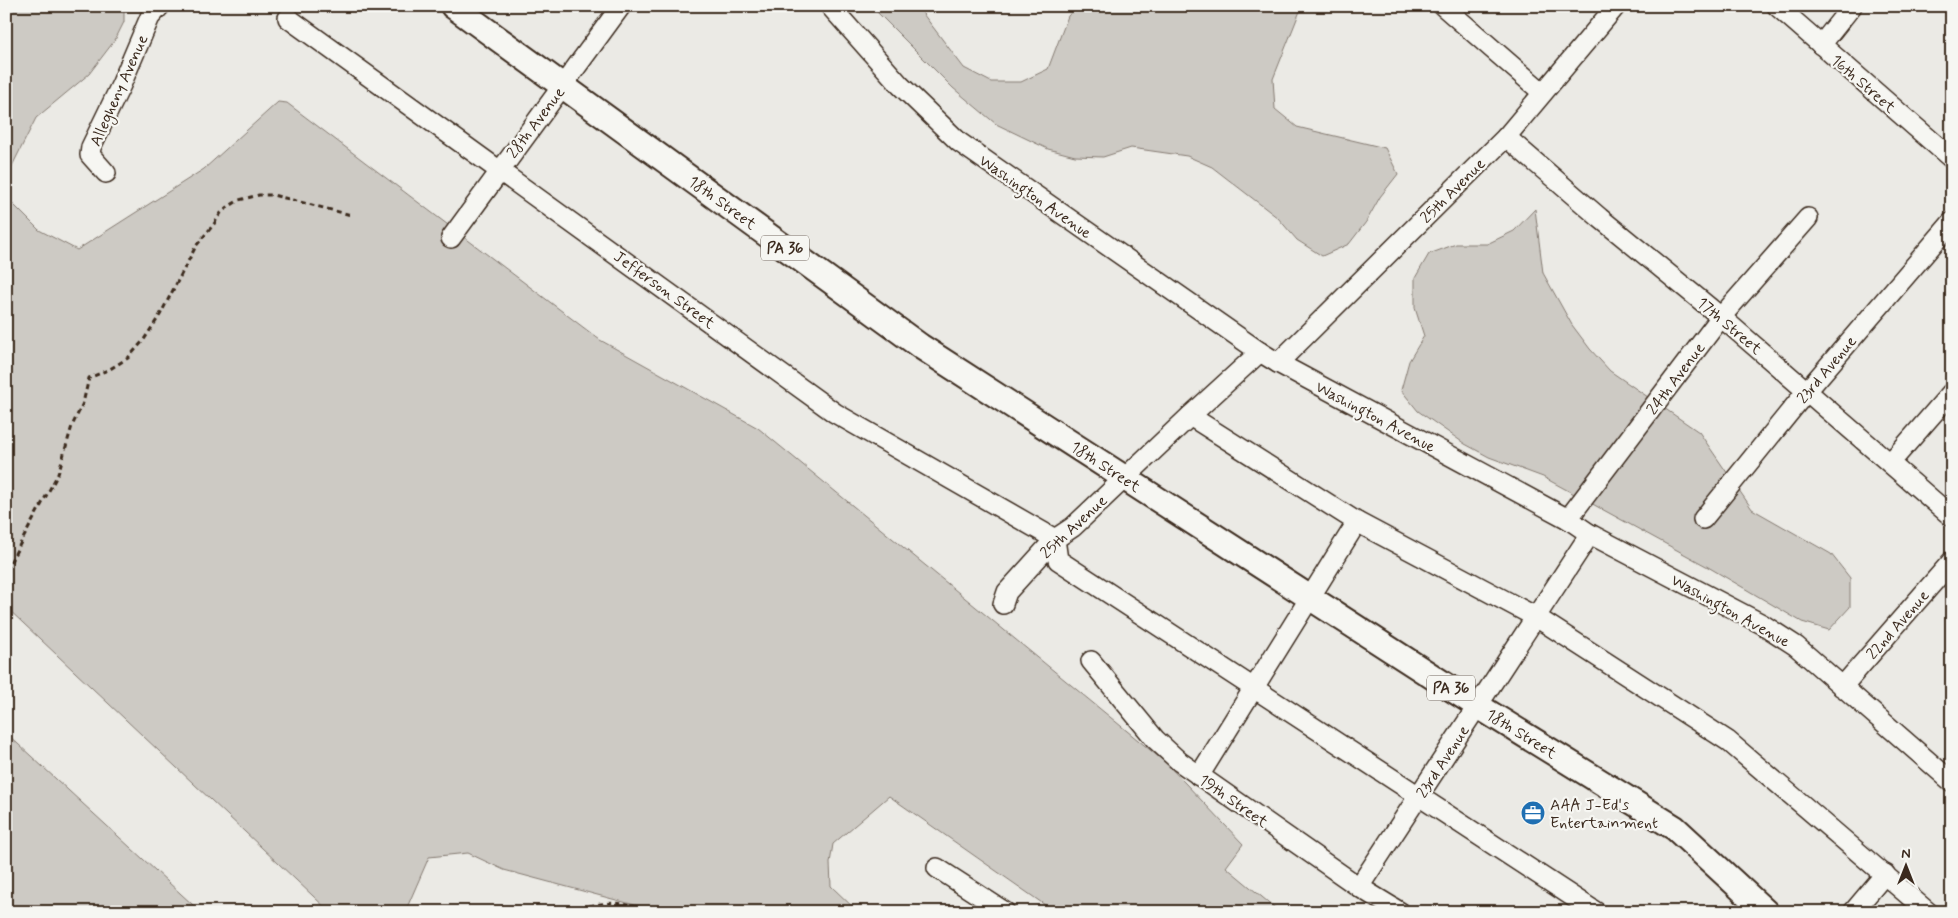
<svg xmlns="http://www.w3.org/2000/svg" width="1958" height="918" viewBox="0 0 1958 918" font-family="Mynerve,sans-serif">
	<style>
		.green { fill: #cdcac4; stroke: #847a71 }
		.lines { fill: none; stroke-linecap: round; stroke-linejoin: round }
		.minor-casing { stroke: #3b2a1e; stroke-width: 22 }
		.major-casing { stroke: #3b2a1e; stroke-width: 28 }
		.path { stroke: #3b2a1e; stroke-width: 3; stroke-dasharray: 5 4; stroke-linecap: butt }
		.minor { stroke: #f6f6f2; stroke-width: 19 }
		.major { stroke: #f6f6f2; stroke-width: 24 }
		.labels { text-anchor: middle; stroke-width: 4.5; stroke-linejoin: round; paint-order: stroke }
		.shield { fill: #f6f6f2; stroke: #73675e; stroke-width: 1 }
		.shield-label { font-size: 15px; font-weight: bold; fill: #3b2a1e }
		.street-label { font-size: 16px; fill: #3b2a1e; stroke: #f6f6f2 }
		.poi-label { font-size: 16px; fill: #3b2a1e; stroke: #f6f6f2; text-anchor: start }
	</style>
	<rect width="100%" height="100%" fill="#ebeae5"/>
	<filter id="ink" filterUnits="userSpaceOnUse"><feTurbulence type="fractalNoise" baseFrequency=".02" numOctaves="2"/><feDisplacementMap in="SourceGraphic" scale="10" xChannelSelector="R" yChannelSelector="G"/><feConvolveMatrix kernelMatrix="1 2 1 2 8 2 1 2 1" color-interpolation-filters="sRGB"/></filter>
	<g filter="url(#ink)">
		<g class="green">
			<polygon points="6,6 124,6 124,22 115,40 89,74 36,118 7,176 6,193"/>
			<polygon points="871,6 917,6 964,68 991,82 1021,82 1048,69 1068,16 1077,6 1302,6 1273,79 1275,109 1297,127 1385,148 1398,174 1380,197 1366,222 1349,244 1322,256 1297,240 1278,218 1212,167 1187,156 1131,148 1103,157 1075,156 1048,149 996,124 953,88"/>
			<polygon points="278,102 287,103 600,340 758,428 1166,763 1243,844 1226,867 1280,912 1055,912 889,796 833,844 830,863 831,886 858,912 661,912 504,870 468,853 429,857 405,912 330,912 6,607 6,197 39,230 77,250 204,169"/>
			<polygon points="1535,209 1543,273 1572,325 1590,349 1610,371 1699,432 1752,509 1831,554 1850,578 1850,607 1829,630 1802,622 1708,567 1543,477 1489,457 1465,444 1418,411 1401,390 1409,361 1424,336 1415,308 1415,278 1429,254 1456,244 1487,244 1514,231"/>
			<polygon points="6,733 193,905 199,912 6,912"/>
		</g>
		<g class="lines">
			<defs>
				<g id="minor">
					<polyline points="830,6 900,85 959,142 1260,352 1278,363 1568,519 1590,534 1762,624 1796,646 1952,782"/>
					<polyline points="1443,6 1542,92"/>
					<polyline points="1777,6 1952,159"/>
					<polyline points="288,18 835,413 1055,539"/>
					<polyline points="1821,45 1852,6"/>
					<polyline points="1506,137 1600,218 1721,317 1952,517"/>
					<polyline points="106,173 90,155 91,147 121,85 150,17 160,6"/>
					<polyline points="451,238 621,6"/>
					<polyline points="1278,363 1506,137 1616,6"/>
					<polyline points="1190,416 1357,522 1536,617 1728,741 1928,912"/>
					<polyline points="1890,463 1952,392"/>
					<polyline points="1568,519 1721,317 1808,218"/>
					<polyline points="1703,519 1806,392 1952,222"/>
					<polyline points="1055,539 1058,560 1596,912"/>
					<polyline points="1003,604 1007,592 1055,539 1073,527 1190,416 1260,352"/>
					<polyline points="1091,661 1155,739 1180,762 1359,887 1400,912"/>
					<polyline points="1842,687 1952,561"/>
					<polyline points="1199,776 1357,522"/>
					<polyline points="937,868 1005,912"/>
					<polyline points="1359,887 1590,534"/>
					<polyline points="1853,912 1885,874"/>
				</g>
				<polyline id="major" points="453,6 920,346 1478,706 1675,828 1766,912"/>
			</defs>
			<use href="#minor" class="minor-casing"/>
			<use href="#major" class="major-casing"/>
			<g class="path">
				<polyline points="6,570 58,474 72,426 83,403 89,378 110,369 128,358 143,341 160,315 196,246 214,224 221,213 228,207 239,200 259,195 273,195 351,215"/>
				<path d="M563 912C587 907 620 895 641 912"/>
			</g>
			<use href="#minor" class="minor"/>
			<use href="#major" class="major"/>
		</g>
	</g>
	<defs>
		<symbol id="office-disc" viewBox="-11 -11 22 22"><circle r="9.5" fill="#1f6fb2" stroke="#f6f6f2"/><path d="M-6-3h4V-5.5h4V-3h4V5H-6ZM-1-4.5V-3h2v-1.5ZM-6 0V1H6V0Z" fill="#fff"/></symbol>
	</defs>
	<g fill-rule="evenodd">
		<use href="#office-disc" x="1519" y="799" width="28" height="28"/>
	</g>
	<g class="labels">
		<g class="shield">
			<rect x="761" y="235.5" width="48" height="25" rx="4"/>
			<rect x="1427" y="675.5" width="48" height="25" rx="4"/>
		</g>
		<g class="shield-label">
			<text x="785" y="253">PA 36</text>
			<text x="1451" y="693">PA 36</text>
		</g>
		<g class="street-label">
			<text transform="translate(1864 83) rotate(41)" y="6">16th Street</text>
			<text transform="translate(118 90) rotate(-66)" y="6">Allegheny Avenue</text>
			<text transform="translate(535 122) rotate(-53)" y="6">28th Avenue</text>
			<text transform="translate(1452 190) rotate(-45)" y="6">25th Avenue</text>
			<text transform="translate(1036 196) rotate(35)" y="6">Washington Avenue</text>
			<text transform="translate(723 202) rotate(36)" y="6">18th Street</text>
			<text transform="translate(665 289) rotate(36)" y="6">Jefferson Street</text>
			<text transform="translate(1730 325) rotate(40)" y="6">17th Street</text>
			<text transform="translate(1826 369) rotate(-50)" y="6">23rd Avenue</text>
			<text transform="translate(1675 378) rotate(-53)" y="6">24th Avenue</text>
			<text transform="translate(1376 416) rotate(28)" y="6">Washington Avenue</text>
			<text transform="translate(1106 466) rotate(33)" y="6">18th Street</text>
			<text transform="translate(1073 526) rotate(-43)" y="6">25th Avenue</text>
			<text transform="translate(1731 610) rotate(29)" y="6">Washington Avenue</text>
			<text transform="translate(1897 624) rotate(-49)" y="6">22nd Avenue</text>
			<text transform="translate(1522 733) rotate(32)" y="6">18th Street</text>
			<text transform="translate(1442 761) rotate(-57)" y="6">23rd Avenue</text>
			<text transform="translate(1234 800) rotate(35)" y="6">19th Street</text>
		</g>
		<g class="poi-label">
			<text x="1550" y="810">AAA J-Ed's<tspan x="1550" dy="18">Entertainment</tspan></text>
		</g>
	</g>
	<rect width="1958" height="918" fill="none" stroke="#f6f6f2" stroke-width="25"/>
	<rect x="12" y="12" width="1933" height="893" fill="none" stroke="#3b2a1e" stroke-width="2" filter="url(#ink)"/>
	<g transform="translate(1906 866)" stroke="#f6f6f2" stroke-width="4" paint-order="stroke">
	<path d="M0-4L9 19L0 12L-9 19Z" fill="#3b2a1e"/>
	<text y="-8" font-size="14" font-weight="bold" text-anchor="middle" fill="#3b2a1e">N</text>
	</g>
</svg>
